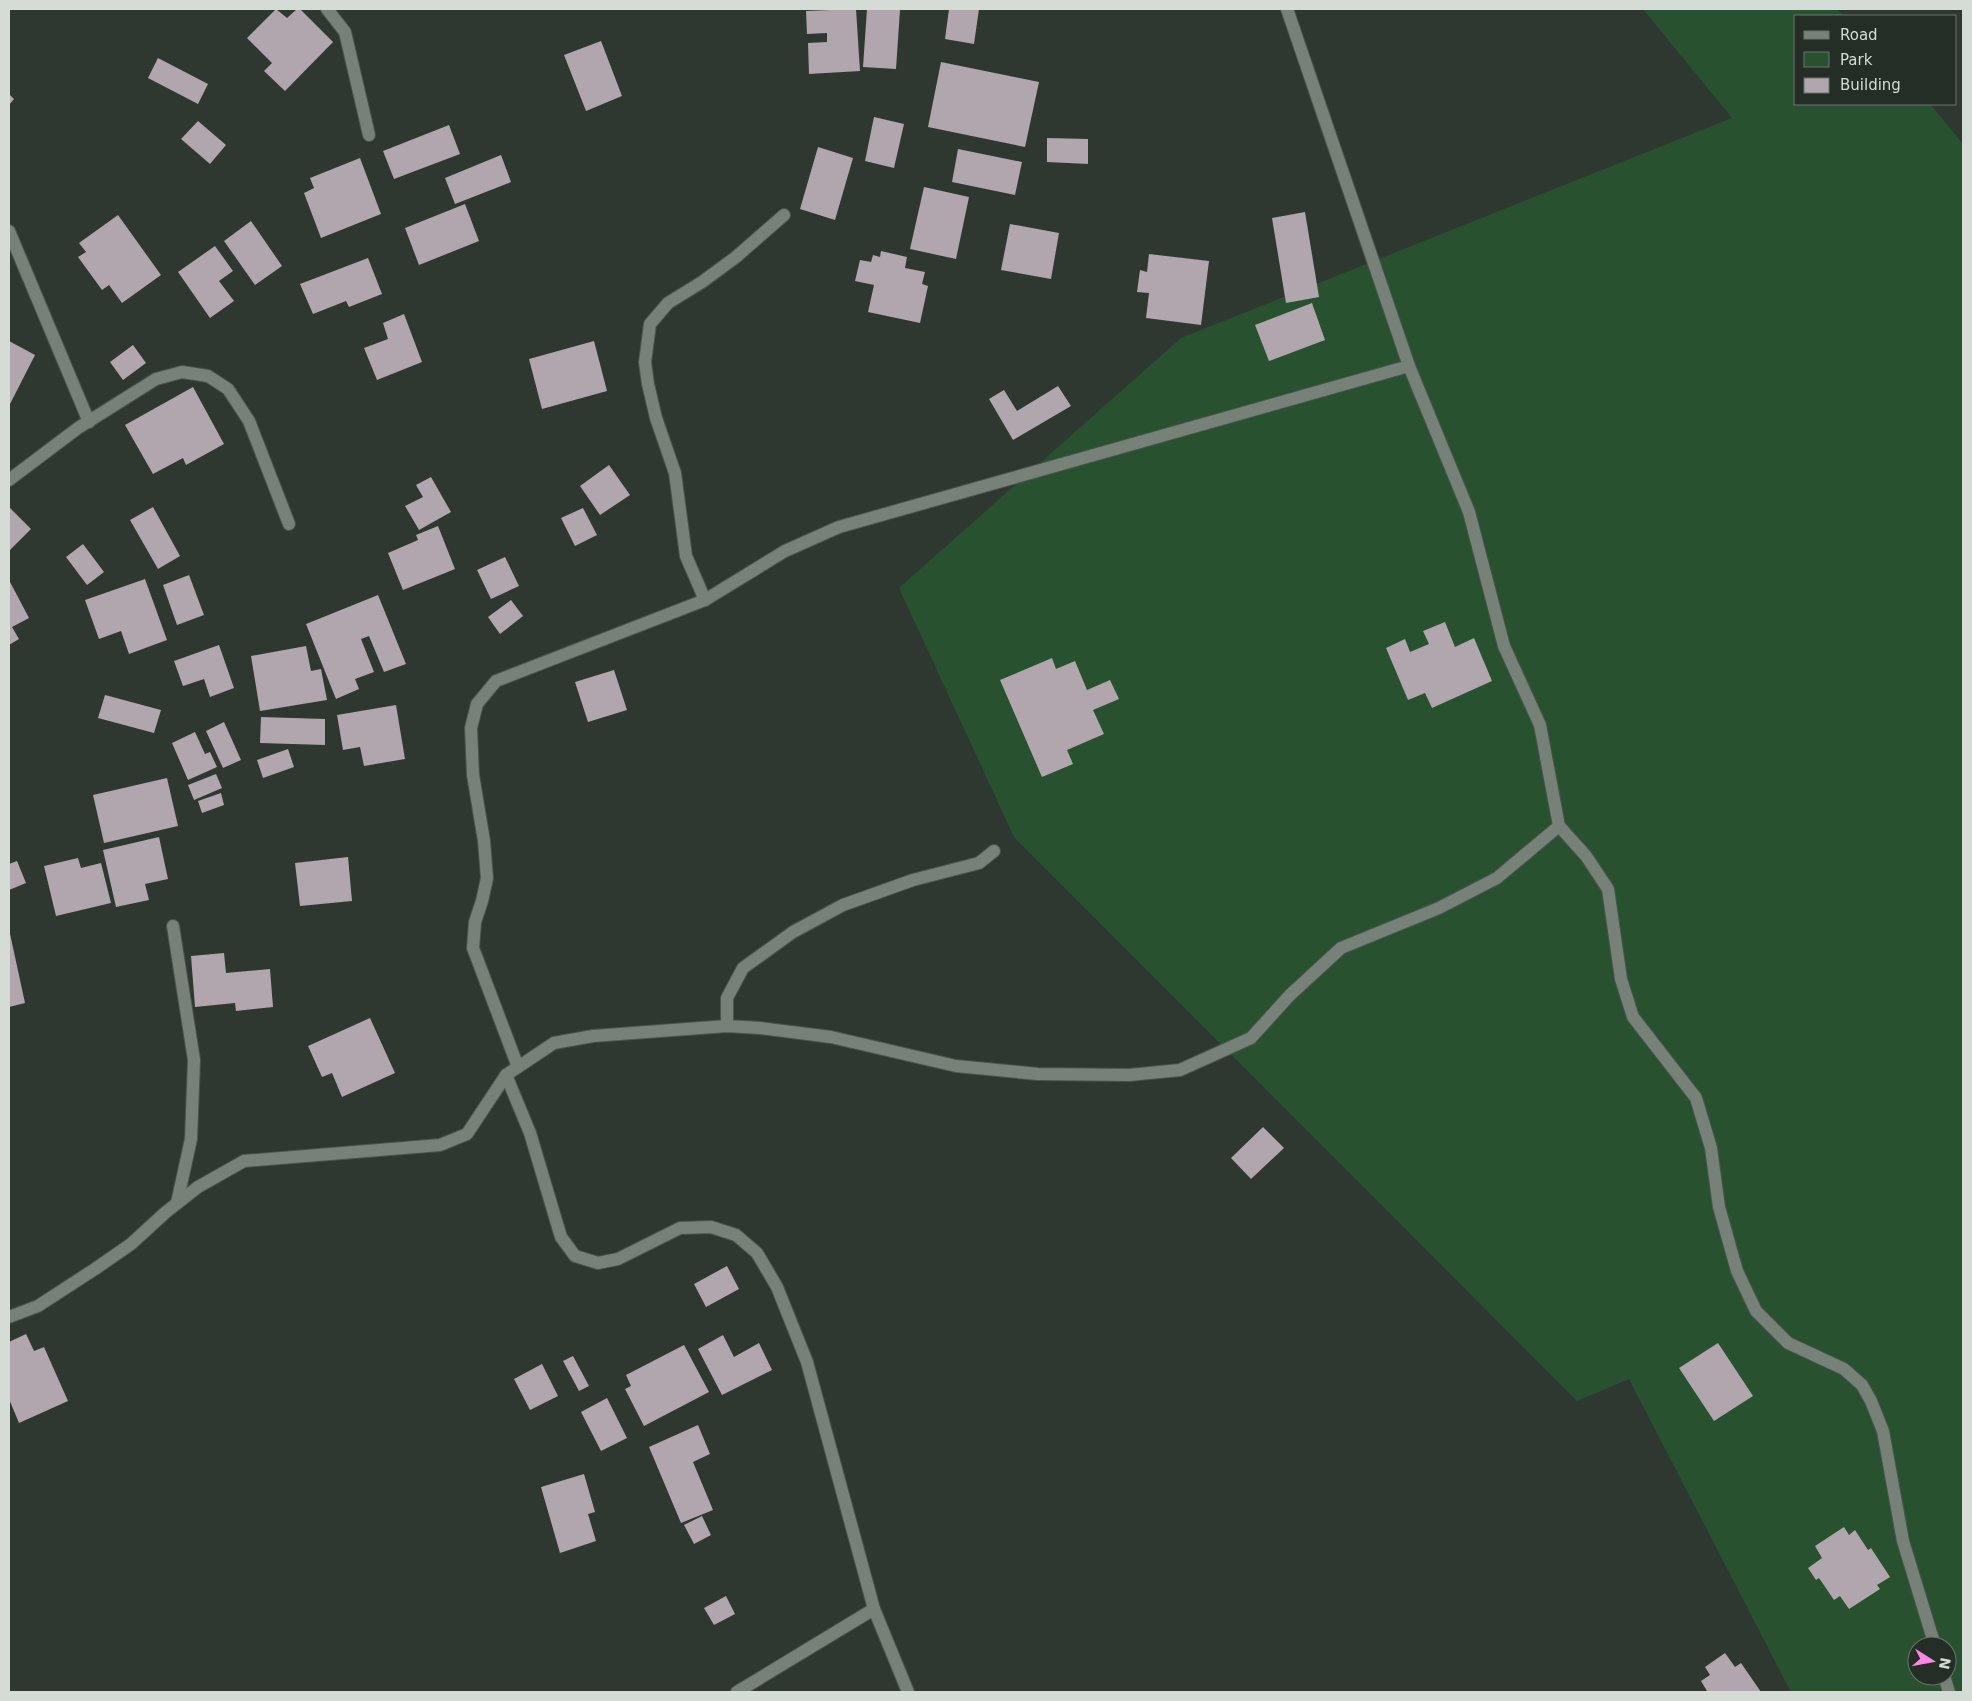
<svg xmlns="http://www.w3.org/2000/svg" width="1972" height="1701" viewBox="0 0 1972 1701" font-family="'DejaVu Sans',sans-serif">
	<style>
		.green { fill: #28522f; fill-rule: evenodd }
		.building { fill: #b1a5ae }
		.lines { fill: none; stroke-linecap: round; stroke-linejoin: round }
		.minor-casing { stroke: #4c544d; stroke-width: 14 }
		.minor { stroke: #778177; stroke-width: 12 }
	</style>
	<rect width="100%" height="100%" fill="#2f3830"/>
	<path class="green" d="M1643 9H1837L1844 16H1796V104H1930L1963 144V1692H1791L1629 1379 1577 1401 1014 837 899 588 1181 338 1732 118ZM1917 1646H1947V1676H1917Z"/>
	<g class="building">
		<polygon points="276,9 287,18 297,9 300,9 333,42 285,91 264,71 272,63 247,38"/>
		<polygon points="856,9 860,71 809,74 808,43 827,42 827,33 807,34 806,11"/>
		<polygon points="867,9 900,10 896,69 863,67"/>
		<polygon points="949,9 979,9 974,44 945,39"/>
		<polygon points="601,41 622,96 586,111 564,55"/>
		<polygon points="158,58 208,84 198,104 148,78"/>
		<polygon points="941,62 1039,82 1025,147 928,127"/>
		<polygon points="9,94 14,99 9,105"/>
		<polygon points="874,117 904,124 894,168 865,161"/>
		<polygon points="198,121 226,145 210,164 181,139"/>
		<polygon points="449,125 460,154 394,179 383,151"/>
		<polygon points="1047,138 1088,139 1088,164 1047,162"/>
		<polygon points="818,147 853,158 835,220 800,209"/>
		<polygon points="958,149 1022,162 1015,195 952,182"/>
		<polygon points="501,155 511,182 455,204 445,178"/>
		<polygon points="360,158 381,214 321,238 304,193 314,188 310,178"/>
		<polygon points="924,187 969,197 956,259 910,249"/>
		<polygon points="465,204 479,241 419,265 405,228"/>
		<polygon points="1305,212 1319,297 1286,303 1272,218"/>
		<polygon points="118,215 161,275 122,303 109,285 102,290 78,257 86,252 79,243"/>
		<polygon points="251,221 282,266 255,285 224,241"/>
		<polygon points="1010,224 1059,233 1051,279 1001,270"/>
		<polygon points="215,246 233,271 219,281 234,301 210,318 178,272"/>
		<polygon points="881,251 907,257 905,268 925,272 922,284 928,286 920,323 868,312 874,285 855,281 860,260 871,262 873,255 880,257"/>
		<polygon points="1149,254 1209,261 1201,325 1146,318 1149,293 1137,292 1140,270 1147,272"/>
		<polygon points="368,258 382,294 349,307 346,301 313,314 300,284"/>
		<polygon points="1312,303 1325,340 1269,361 1255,325"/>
		<polygon points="404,314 422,362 377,380 364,348 388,339 383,323"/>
		<polygon points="9,341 35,355 9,406"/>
		<polygon points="594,341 607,391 542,409 529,359"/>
		<polygon points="133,345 146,363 123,380 110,362"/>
		<polygon points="1058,386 1071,406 1013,440 989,399 1004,390 1017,411"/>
		<polygon points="193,387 224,444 186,465 183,458 153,474 125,425"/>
		<polygon points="609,465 630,495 600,515 580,486"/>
		<polygon points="431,477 451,512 419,530 405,506 423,497 416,485"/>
		<polygon points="9,507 31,529 9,551"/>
		<polygon points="153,507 180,556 158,569 130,520"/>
		<polygon points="583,508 597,535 575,546 561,518"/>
		<polygon points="438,526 455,569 403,590 388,553 418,540 416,535"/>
		<polygon points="83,544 104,572 87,585 66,557"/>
		<polygon points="505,557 519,586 491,599 477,570"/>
		<polygon points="189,575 204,615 177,625 163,585"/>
		<polygon points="145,579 167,640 129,654 121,631 99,639 85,600"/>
		<polygon points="9,580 29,618 12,627 19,639 9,645"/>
		<polygon points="378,595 406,664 384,672 369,636 361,639 374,672 355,679 359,689 336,699 306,624"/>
		<polygon points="511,600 523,616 500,634 488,617"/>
		<polygon points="1445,622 1455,647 1474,638 1492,681 1432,708 1425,693 1408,700 1386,648 1405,639 1410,652 1429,644 1423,631"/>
		<polygon points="219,645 234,688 210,697 204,679 183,686 174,661"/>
		<polygon points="306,646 311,671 321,669 327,700 260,711 251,656"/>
		<polygon points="1052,658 1056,669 1075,661 1087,690 1110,680 1119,699 1093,710 1104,734 1067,750 1073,764 1042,777 1000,680"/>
		<polygon points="614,670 627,710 588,722 575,682"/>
		<polygon points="105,695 161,710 154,733 98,718"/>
		<polygon points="396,705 405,759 364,766 360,747 343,750 337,715"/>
		<polygon points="261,717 325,719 325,745 260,743"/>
		<polygon points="224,722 241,760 223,768 206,731"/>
		<polygon points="195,732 205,754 210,752 217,767 188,780 172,743"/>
		<polygon points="288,749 294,767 263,778 257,760"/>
		<polygon points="216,774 222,788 194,800 188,785"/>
		<polygon points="167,778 178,826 104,843 93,795"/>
		<polygon points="221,793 224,805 202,813 198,801"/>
		<polygon points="159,837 168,879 145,884 149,900 116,907 103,850"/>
		<polygon points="348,857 352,901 300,906 295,863"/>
		<polygon points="78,858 81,868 101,863 111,903 56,916 44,866"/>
		<polygon points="17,861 26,883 9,890 9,864"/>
		<polygon points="9,929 25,1003 9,1007"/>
		<polygon points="224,953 226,973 270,969 273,1007 236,1011 235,1003 195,1007 191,956"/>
		<polygon points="370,1018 395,1073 342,1097 332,1073 322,1077 308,1046"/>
		<polygon points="1263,1127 1284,1148 1251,1179 1231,1158"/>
		<polygon points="727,1266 739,1289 706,1307 694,1284"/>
		<polygon points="26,1334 34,1351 44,1347 68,1401 19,1423 9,1399 9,1342"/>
		<polygon points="723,1335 734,1357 759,1343 772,1370 722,1395 698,1349"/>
		<polygon points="1718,1343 1753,1396 1714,1421 1679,1368"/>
		<polygon points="684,1345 709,1392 644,1426 625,1389 631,1386 626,1375"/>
		<polygon points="573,1356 589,1386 579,1391 563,1361"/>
		<polygon points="542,1364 558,1396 530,1410 514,1379"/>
		<polygon points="607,1398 627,1438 601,1451 581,1412"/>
		<polygon points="698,1425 710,1454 693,1462 713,1510 681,1523 649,1447"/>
		<polygon points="584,1474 595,1512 588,1514 596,1541 560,1553 541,1487"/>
		<polygon points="702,1516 711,1535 694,1544 684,1525"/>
		<polygon points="1844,1527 1849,1535 1855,1530 1868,1550 1871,1548 1890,1577 1877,1585 1880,1589 1849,1609 1840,1596 1834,1600 1819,1578 1816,1580 1808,1568 1822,1558 1815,1546"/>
		<polygon points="726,1596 735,1614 714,1625 704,1608"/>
		<polygon points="1725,1653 1735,1667 1741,1663 1761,1692 1705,1692 1707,1691 1701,1681 1710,1675 1705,1667"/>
	</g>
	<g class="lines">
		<defs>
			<g id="minor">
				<polyline points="327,9 345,32 369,135"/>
				<polyline points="1287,9 1409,366 1469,512 1504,646 1540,725 1559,826 1586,856 1608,889 1621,979 1633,1017 1696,1098 1711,1148 1719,1207 1737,1271 1756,1311 1788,1343 1844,1369 1862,1385 1871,1401 1883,1431 1903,1541 1935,1646"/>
				<polyline points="9,231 89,422"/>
				<polyline points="9,480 78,428 156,379 182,372 208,376 228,389 249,421 289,524"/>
				<polyline points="705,600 686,556 675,473 656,418 648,384 645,362 650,324 668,303 702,282 736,257 784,215"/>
				<polyline points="173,926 194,1060 191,1139 177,1203"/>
				<polyline points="727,1026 727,998 743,968 793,932 843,905 913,880 979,863 994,851"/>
				<polyline points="518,1067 473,948 475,922 482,901 487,878 484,841 473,775 471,728 477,704 496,681 705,600 785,551 839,527 1409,366"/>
				<polyline points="506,1075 530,1133 561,1237 575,1256 598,1263 618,1259 680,1228 711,1227 736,1235 757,1253 777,1287 807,1362 874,1609 908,1692"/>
				<polyline points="9,1317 38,1306 95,1269 131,1244 166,1212 198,1187 244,1161 440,1145 467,1134 506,1075 554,1043 593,1036 727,1026 760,1028 831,1037 956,1066 1038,1074 1129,1075 1180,1070 1251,1038 1290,995 1341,948 1439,908 1497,878 1559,826"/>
				<polyline points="1944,1676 1949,1692"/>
				<polyline points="737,1692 874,1609"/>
			</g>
		</defs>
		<use href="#minor" class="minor-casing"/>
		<use href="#minor" class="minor"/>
	</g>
	<rect width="1972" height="1701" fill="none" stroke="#d5dbd5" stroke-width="20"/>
	<rect x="1794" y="15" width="162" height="90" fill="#252e26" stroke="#6b736c"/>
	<rect x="1804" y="31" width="25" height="8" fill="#778177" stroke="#6b736c"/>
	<text x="1840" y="40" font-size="15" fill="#d5dbd5">Road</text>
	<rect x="1804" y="52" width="25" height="15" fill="#28522f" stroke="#6b736c"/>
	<text x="1840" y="65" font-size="15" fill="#d5dbd5">Park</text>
	<rect x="1804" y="78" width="25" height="15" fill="#b1a5ae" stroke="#6b736c"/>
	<text x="1840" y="90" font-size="15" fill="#d5dbd5">Building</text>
	<g transform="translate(1932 1661) rotate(101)"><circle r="24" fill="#252e26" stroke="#6b736c"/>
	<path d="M0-4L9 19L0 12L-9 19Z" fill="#fc86e3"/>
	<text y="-8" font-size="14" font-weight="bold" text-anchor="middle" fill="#d5dbd5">N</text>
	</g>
</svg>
